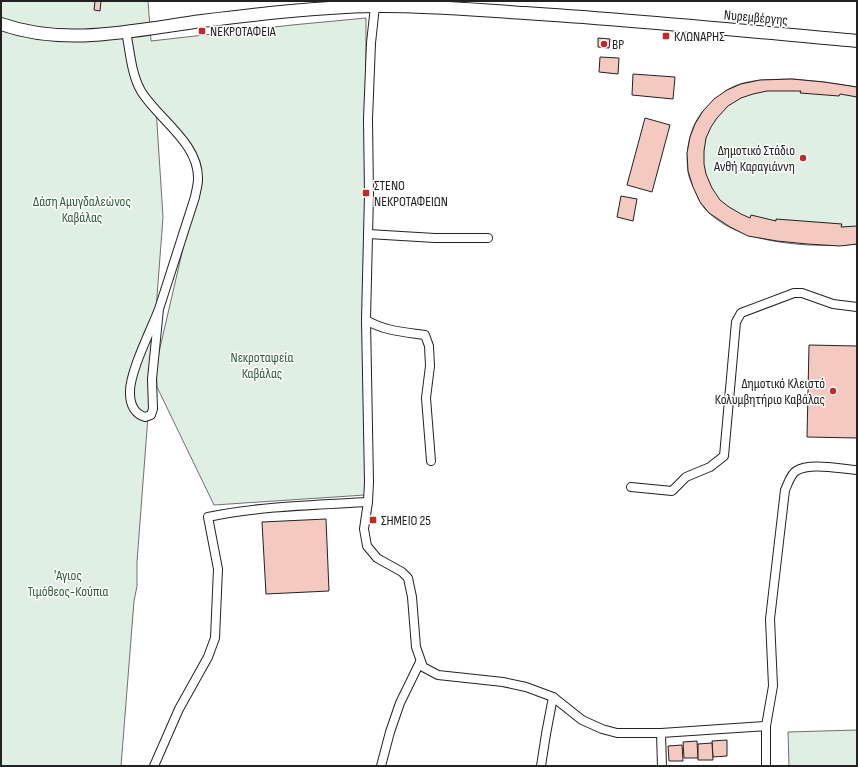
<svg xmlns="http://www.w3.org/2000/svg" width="858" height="767" viewBox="0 0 858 767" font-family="'Sofia Sans Condensed',sans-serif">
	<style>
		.green { fill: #e0efe3; stroke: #6f6f6f }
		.building { fill: #f3c9c0; stroke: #222 }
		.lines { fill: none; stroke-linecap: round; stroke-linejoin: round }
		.minor-casing { stroke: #222; stroke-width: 10 }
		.primary-casing { stroke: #222; stroke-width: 14 }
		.minor { stroke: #fff; stroke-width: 8 }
		.primary { stroke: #fff; stroke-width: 12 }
		.poi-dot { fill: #c62828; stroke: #fff; stroke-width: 1.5 }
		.labels { text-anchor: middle; stroke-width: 3; stroke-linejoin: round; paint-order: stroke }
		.street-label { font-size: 14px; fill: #222; stroke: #fff }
		.poi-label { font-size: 14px; fill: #222; stroke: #fff; text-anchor: start }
		.park-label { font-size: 14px; fill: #2f5e38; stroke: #fff }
	</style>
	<rect width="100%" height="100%" fill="#fff"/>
	<g class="green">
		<polygon points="1,1 148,1 151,41 292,25 366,18 365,495 214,505 157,387 156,365 197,188 199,162 156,108 163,217 137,562 137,586 134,601 121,766 1,766"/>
		<path d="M792 79 824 82 857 87V244C814 248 742 245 709 213 702 207 698 199 695 190 692 184 688 177 688 170 685 151 690 125 704 110 708 107 712 104 716 100 719 97 723 93 727 90 746 78 771 80 792 79Z"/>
		<polygon points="857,730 857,766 789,766 788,732"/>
	</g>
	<g class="building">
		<polygon points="95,1 101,1 100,11 94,10"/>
		<polygon points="598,38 610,39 609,48 598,47"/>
		<polygon points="600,57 619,58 618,74 599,72"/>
		<polygon points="633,74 675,77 673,99 632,95"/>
		<polygon points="792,79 824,82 857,87 857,97 840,94 839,96 800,93 801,91 767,91 753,94 741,98 728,106 717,118 711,127 706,138 704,151 704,164 706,174 712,188 720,200 729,207 741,214 750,218 751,215 776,221 776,219 842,224 841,227 857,226 857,244 840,246 807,244 777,241 748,236 730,227 709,213 700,202 693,187 688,171 687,153 690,137 695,124 703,111 714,99 727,90 741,84 760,80"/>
		<polygon points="645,118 670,125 652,192 627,185"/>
		<polygon points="621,196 637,199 633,221 617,217"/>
		<polygon points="809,345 857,346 857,438 807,437"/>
		<polygon points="326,519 329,591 266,594 262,522"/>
		<polygon points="727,740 727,756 713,757 712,741"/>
		<polygon points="697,741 698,758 684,758 683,742"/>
		<polygon points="712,743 713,760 698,760 698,744"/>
		<polygon points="682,745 683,761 669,761 668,746"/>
	</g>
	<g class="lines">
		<defs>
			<g id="minor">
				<polyline points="375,6 371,43 368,119 369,194 366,320 369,482 368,502 364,529 367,546 377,558 402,572 408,578 412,597 416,647 423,667 438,675 503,682 526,687 553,697 582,720 602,729 617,733 661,733 766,726 766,766"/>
				<path d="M126 32C130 50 131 74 141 91 158 119 199 143 198 179 198 185 196 191 195 197L159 309 152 379 153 409 151 415 145 417C135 414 130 405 130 393 129 373 151 330 159 309"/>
				<polyline points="368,234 435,238 488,238"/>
				<path d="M366 320C384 331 404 332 425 335L429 346 430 366 426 398 431 461"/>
				<polyline points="631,487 672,491 686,477 710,467 724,456 736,322 741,313 794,293 802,293 833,304 857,307"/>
				<path d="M766 726 773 686 770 619 785 490C788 484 790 475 796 471 809 462 841 469 857 470"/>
				<polyline points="661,733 662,766"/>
				<path d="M154 766 179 709 208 657 215 638 218 569 208 517C260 506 315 505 368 502"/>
				<polyline points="381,766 390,732 400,703 420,662"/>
				<polyline points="541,766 546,734 553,697"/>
			</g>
			<path id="primary" d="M1 24C66 47 135 30 202 21 259 14 317 7 374 6 425 5 475 10 525 13 636 20 746 31 857 41"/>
		</defs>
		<use href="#minor" class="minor-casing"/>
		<use href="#primary" class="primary-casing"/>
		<use href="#minor" class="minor"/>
		<use href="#primary" class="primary"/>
	</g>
	<g class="poi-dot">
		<rect x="198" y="27" width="8" height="8" rx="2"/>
		<rect x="662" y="32" width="8" height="8" rx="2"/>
		<circle cx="604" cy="44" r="4"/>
		<circle cx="803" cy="158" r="4"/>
		<rect x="362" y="189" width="8" height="8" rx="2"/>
		<circle cx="833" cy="391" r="4"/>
		<rect x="369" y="516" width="8" height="8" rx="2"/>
	</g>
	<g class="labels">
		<g class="street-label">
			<text transform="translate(756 17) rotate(5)" y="5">Νυρεμβέργης</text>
		</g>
		<g class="poi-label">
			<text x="210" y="36">ΝΕΚΡΟΤΑΦΕΙΑ</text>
			<text x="674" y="41">ΚΛΩΝΑΡΗΣ</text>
			<text x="612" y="49">BP</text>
			<text x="795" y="155" text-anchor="end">Δημοτικό Στάδιο<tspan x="795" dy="16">Ανθή Καραγιάννη</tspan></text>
			<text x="374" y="190">ΣΤΕΝΟ<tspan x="374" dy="16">ΝΕΚΡΟΤΑΦΕΙΩΝ</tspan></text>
			<text x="825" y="388" text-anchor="end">Δημοτικό Κλειστό<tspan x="825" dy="16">Κολυμβητήριο Καβάλας</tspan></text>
			<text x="381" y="525">ΣΗΜΕΙΟ 25</text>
		</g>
		<g class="park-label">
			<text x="82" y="206">Δάση Αμυγδαλεώνος<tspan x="82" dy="16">Καβάλας</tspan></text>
			<text x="262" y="362">Νεκροταφεία<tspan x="262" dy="16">Καβάλας</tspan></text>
			<text x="68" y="580">'Αγιος<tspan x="68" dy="16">Τιμόθεος-Κούπια</tspan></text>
		</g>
	</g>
	<rect width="858" height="767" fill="none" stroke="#222222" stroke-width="4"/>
</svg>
